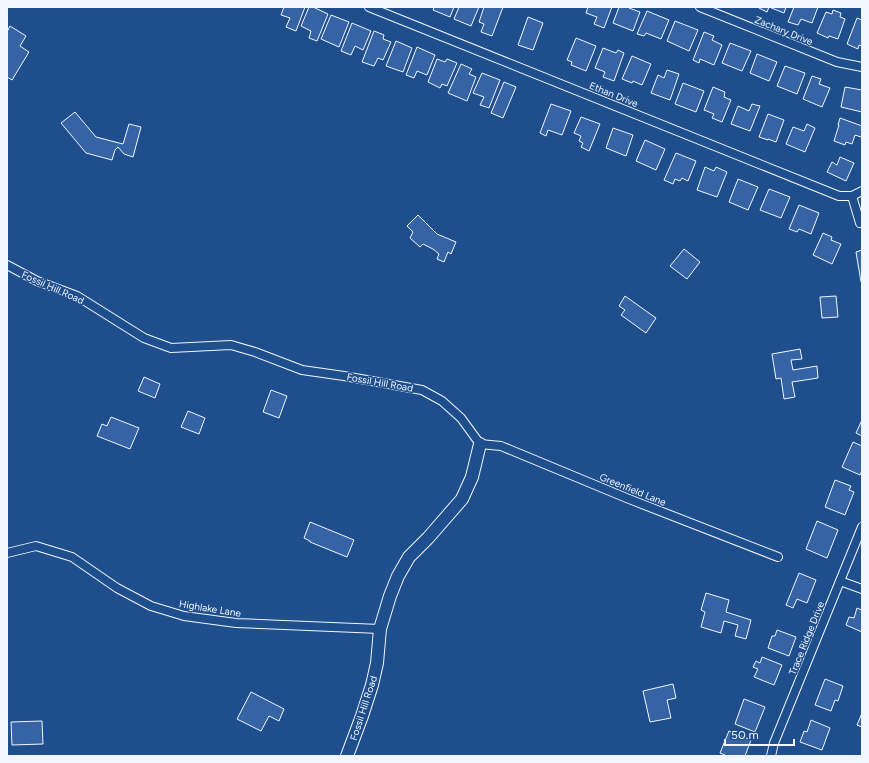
<svg xmlns="http://www.w3.org/2000/svg" width="869" height="763" viewBox="0 0 869 763" font-family="Figtree,sans-serif">
	<style>
		.building { fill: #3563a3; stroke: #f2f6ff }
		.lines { fill: none; stroke-linecap: round; stroke-linejoin: round }
		.street-casing { stroke: #f2f6ff; stroke-width: 10 }
		.secondary-casing { stroke: #f2f6ff; stroke-width: 14 }
		.street { stroke: #1f4e8c; stroke-width: 8 }
		.secondary { stroke: #1f4e8c; stroke-width: 12 }
		.labels { text-anchor: middle; stroke-width: 3; stroke-linejoin: round; paint-order: stroke }
		.street-label { font-size: 10px; fill: #f2f6ff; stroke: #1f4e8c }
	</style>
	<rect width="100%" height="100%" fill="#1f4e8c"/>
	<g class="building">
		<polygon points="284,7 305,7 296,31 286,27 290,18 281,15"/>
		<polygon points="309,7 313,7 328,14 317,41 309,38 311,31 301,26"/>
		<polygon points="434,7 454,7 450,17 433,10"/>
		<polygon points="459,7 479,7 471,26 454,19"/>
		<polygon points="484,7 503,7 492,36 481,32 484,24 479,22"/>
		<polygon points="588,7 612,7 604,28 594,24 597,17 586,13"/>
		<polygon points="619,7 630,7 629,8 640,12 633,31 613,23"/>
		<polygon points="759,7 786,7 784,13 769,7 767,12 759,8"/>
		<polygon points="794,7 818,7 812,23 801,19 798,25 788,22"/>
		<polygon points="833,10 841,13 840,17 845,19 838,39 829,36 828,38 817,33 826,12 832,14"/>
		<polygon points="647,11 669,20 661,39 646,33 644,36 637,34"/>
		<polygon points="331,15 349,22 339,47 321,39"/>
		<polygon points="528,17 543,23 533,50 518,45"/>
		<polygon points="857,18 862,20 862,46 859,45 858,49 847,44"/>
		<polygon points="675,21 698,30 689,51 667,41"/>
		<polygon points="352,23 371,31 363,50 355,46 351,55 341,51"/>
		<polygon points="10,26 26,36 20,46 29,52 12,80 7,77 7,32"/>
		<polygon points="374,31 384,35 383,39 391,42 383,60 378,58 374,66 362,62"/>
		<polygon points="704,32 714,36 712,40 722,45 714,65 700,59 699,63 693,60"/>
		<polygon points="576,38 596,46 586,71 571,65 572,62 567,60"/>
		<polygon points="396,41 412,48 403,72 386,66"/>
		<polygon points="730,43 751,51 742,71 722,63"/>
		<polygon points="417,47 435,55 427,75 417,71 414,78 406,75"/>
		<polygon points="603,48 616,53 618,50 624,53 614,81 603,77 605,72 595,68"/>
		<polygon points="757,54 777,62 769,81 750,73"/>
		<polygon points="632,56 651,64 642,85 633,81 632,83 622,79"/>
		<polygon points="437,59 445,62 447,59 457,63 447,86 442,84 440,88 428,82"/>
		<polygon points="461,64 472,69 469,74 476,77 467,101 448,93"/>
		<polygon points="785,66 805,73 797,94 777,86"/>
		<polygon points="667,70 679,74 670,100 651,93 658,75 664,78"/>
		<polygon points="482,73 500,80 489,108 480,105 484,97 473,93"/>
		<polygon points="812,76 821,79 819,84 830,88 822,107 803,99"/>
		<polygon points="504,82 516,87 503,118 491,113"/>
		<polygon points="683,83 704,91 696,112 675,104"/>
		<polygon points="713,87 725,92 724,97 731,100 722,122 712,118 714,114 704,110"/>
		<polygon points="845,87 862,90 862,112 841,107"/>
		<polygon points="551,104 571,111 562,135 548,130 546,136 540,133"/>
		<polygon points="752,104 760,106 750,131 731,124 738,106 749,111"/>
		<polygon points="75,112 96,137 123,144 129,124 141,127 133,157 124,154 118,147 115,150 112,160 86,153 61,123"/>
		<polygon points="768,114 784,120 776,142 768,139 768,140 759,137"/>
		<polygon points="581,117 600,124 589,151 581,147 583,143 579,141 581,136 574,133"/>
		<polygon points="840,118 862,126 862,134 861,137 855,135 852,144 846,142 845,145 834,141 839,125 838,125"/>
		<polygon points="807,124 815,128 805,152 786,144 793,127 804,131"/>
		<polygon points="613,128 633,135 626,156 606,148"/>
		<polygon points="645,140 665,149 656,170 636,161"/>
		<polygon points="676,153 696,161 688,181 682,178 680,181 675,179 673,184 664,180"/>
		<polygon points="840,157 854,163 846,181 827,172 832,162 837,165"/>
		<polygon points="705,167 714,171 716,167 727,172 717,197 697,190"/>
		<polygon points="738,179 758,187 748,210 729,202"/>
		<polygon points="769,189 790,197 781,218 760,210"/>
		<polygon points="799,205 819,213 811,234 799,229 797,232 789,229"/>
		<polygon points="418,215 437,234 456,242 451,254 448,252 444,262 437,259 439,254 433,249 423,244 420,247 410,238 413,232 407,226"/>
		<polygon points="823,233 832,237 831,240 841,244 832,264 813,255"/>
		<polygon points="684,249 700,262 687,279 670,266"/>
		<polygon points="862,250 862,282 861,282 856,252"/>
		<polygon points="625,296 656,318 646,333 621,315 625,310 619,306"/>
		<polygon points="836,296 838,317 822,318 820,297"/>
		<polygon points="800,349 802,359 791,360 793,370 817,366 818,378 792,382 795,397 784,399 781,378 776,379 772,354"/>
		<polygon points="144,377 160,384 155,398 138,391"/>
		<polygon points="271,390 287,396 279,418 263,412"/>
		<polygon points="188,411 205,418 199,434 181,427"/>
		<polygon points="111,417 139,428 130,449 97,436 102,424 107,426"/>
		<polygon points="862,420 862,436 856,433"/>
		<polygon points="853,442 862,446 862,471 860,475 842,467"/>
		<polygon points="835,480 851,486 849,490 854,492 845,515 825,507"/>
		<polygon points="817,521 838,530 827,558 806,549"/>
		<polygon points="310,522 354,540 347,557 310,542 310,541 304,538"/>
		<polygon points="799,573 816,580 807,603 797,599 793,608 786,605"/>
		<polygon points="706,593 729,600 726,612 751,620 746,639 735,636 738,625 724,621 721,633 701,627 705,612 701,610"/>
		<polygon points="857,608 862,610 862,632 846,625 849,617 854,618"/>
		<polygon points="777,630 796,637 789,656 768,648 772,636 775,636"/>
		<polygon points="762,657 782,665 774,685 754,677 758,669 753,667 756,661 760,663"/>
		<polygon points="825,679 843,686 838,701 835,700 831,711 815,705"/>
		<polygon points="673,684 676,698 667,700 671,718 650,722 643,691"/>
		<polygon points="251,692 284,709 279,721 269,716 261,731 237,719"/>
		<polygon points="744,699 765,707 755,732 735,724"/>
		<polygon points="862,713 862,727 857,725"/>
		<polygon points="811,720 830,728 822,750 800,742 804,731 807,732"/>
		<polygon points="42,721 43,744 12,745 11,722"/>
		<polygon points="729,731 751,740 745,756 727,756 720,753"/>
	</g>
	<g class="lines">
		<defs>
			<g id="street">
				<polyline points="369,7 839,196 852,196"/>
				<polyline points="700,7 837,62 862,67"/>
				<polyline points="852,196 860,223"/>
				<polyline points="852,196 862,191"/>
				<polyline points="7,265 37,281 77,296 144,338 171,348 231,345 255,352 302,370 344,376 422,390 442,401 461,418 480,444 501,446 629,499 778,557"/>
				<polyline points="7,553 36,546 72,557 117,588 151,606 184,616 236,623 380,629"/>
				<polyline points="840,581 862,589"/>
				<polyline points="771,756 774,743 862,527"/>
			</g>
			<polyline id="secondary" points="347,756 362,716 372,685 377,663 380,629 390,596 398,576 409,557 428,538 462,499 472,477 480,444"/>
		</defs>
		<use href="#street" class="street-casing"/>
		<use href="#secondary" class="secondary-casing"/>
		<use href="#street" class="street"/>
		<use href="#secondary" class="secondary"/>
	</g>
	<g class="labels">
		<g class="street-label">
			<text transform="translate(784 30) rotate(22)" y="4">Zachary Drive</text>
			<text transform="translate(614 94) rotate(22)" y="4">Ethan Drive</text>
			<text transform="translate(53 287) rotate(24)" y="4">Fossil Hill Road</text>
			<text transform="translate(380 382) rotate(10)" y="4">Fossil Hill Road</text>
			<text transform="translate(633 489) rotate(22)" y="4">Greenfield Lane</text>
			<text transform="translate(210 608) rotate(9)" y="4">Highlake Lane</text>
			<text transform="translate(806 638) rotate(-68)" y="4">Trace Ridge Drive</text>
			<text transform="translate(363 708) rotate(-72)" y="4">Fossil Hill Road</text>
		</g>
	</g>
	<rect width="869" height="763" fill="none" stroke="#f2f6ff" stroke-width="16"/>
	<path d="M725 739v6h69v-6" fill="none" stroke="#f2f6ff" stroke-width="2"/>
	<text x="731" y="739" font-size="12" fill="#f2f6ff" stroke="#1f4e8c" stroke-width="3" paint-order="stroke">50 m</text>
</svg>
